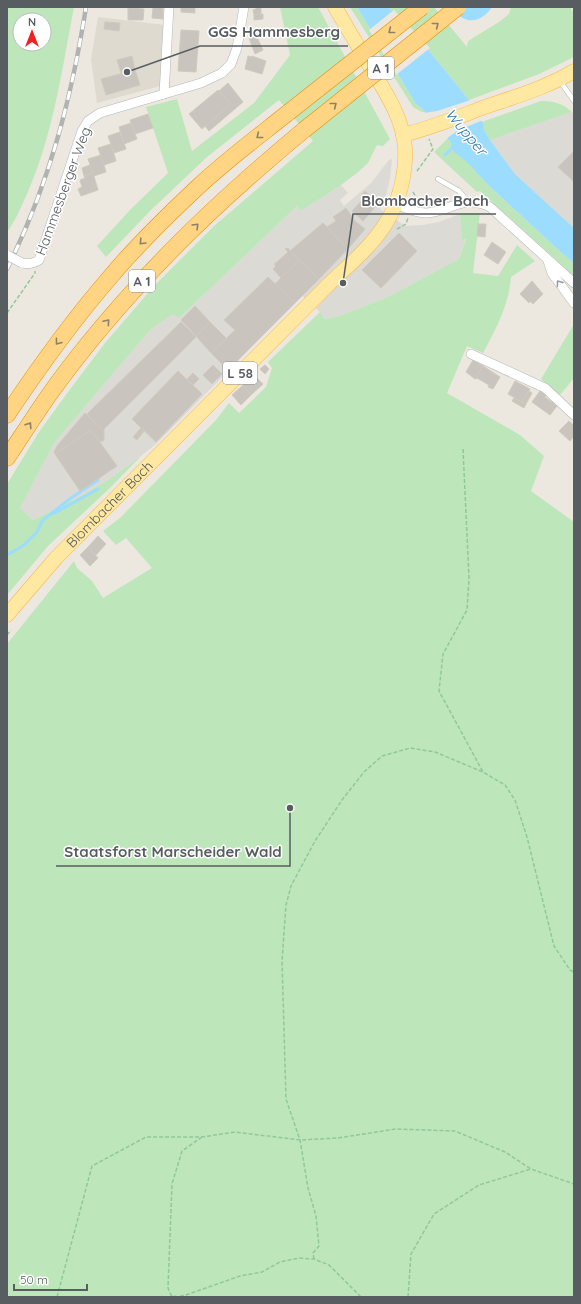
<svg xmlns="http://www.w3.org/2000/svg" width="581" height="1304" viewBox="0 0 581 1304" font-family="Quicksand,sans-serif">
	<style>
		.industrial { fill: #dcdad4 }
		.education { fill: #dedad0 }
		.green { fill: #bde6ba; fill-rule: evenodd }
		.water { fill: #9cddff }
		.pier { fill: #ece8df }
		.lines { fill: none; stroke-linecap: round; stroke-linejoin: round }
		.stream { stroke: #9cddff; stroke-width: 3 }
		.building { fill: #c9c5be; stroke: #d1c9bd }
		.lane-casing { stroke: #b2b7bb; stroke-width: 5.5 }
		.street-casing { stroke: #b2b7bb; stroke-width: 10 }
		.primary-casing { stroke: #f8b94d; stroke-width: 15 }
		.highway-casing { stroke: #eb8d00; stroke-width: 17 }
		.path { stroke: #92c79c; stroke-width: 1.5; stroke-dasharray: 4 2; stroke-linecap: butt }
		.lane { stroke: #fff; stroke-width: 4.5 }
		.street { stroke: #fff; stroke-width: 9 }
		.primary { stroke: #ffe8a1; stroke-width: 14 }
		.highway { stroke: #ffd583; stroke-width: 16 }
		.rail-casing { stroke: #b1b2b2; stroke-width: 4.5 }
		.rail { stroke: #fff; stroke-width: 3; stroke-dasharray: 9; stroke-linecap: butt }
		.street-bridge-casing { stroke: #b2b7bb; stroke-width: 10; stroke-linecap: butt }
		.highway-bridge-casing { stroke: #eb8d00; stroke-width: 17; stroke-linecap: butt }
		.street-bridge { stroke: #fff; stroke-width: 9 }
		.highway-bridge { stroke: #ffd583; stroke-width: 16 }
		.oneway { stroke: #8a816b }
		.oneway2 { stroke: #9b9ea0 }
		.labels { text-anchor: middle; stroke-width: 3; stroke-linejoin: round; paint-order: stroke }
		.shield { fill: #fff; stroke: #8a8e90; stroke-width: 1 }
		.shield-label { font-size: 13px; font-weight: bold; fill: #585d61 }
		.street-label { font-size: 14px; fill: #585d61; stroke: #fff }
		.water-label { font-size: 15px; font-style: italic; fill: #3479ac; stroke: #fff }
		.leader { fill: none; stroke: #585d61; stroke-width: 1.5 }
		.callout-dot { fill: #585d61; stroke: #fff; stroke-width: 1.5 }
		.callout-label { font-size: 15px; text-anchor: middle; font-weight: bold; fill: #585d61; stroke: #fff; stroke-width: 3; stroke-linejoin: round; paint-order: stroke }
	</style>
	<rect width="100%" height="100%" fill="#ece8df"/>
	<g class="industrial">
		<polygon points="572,112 574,114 574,228 515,174 490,140"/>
		<polygon points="392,159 390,179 386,195 380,209 405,226 423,225 439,222 460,214 462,238 466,238 459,259 386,298 339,316 323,319 320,312 302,296 157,443 141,456 111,478 83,495 33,520 20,508 54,443 151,329 174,313 179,318 297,206 301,211 341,185 348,193 340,200 344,206 371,183 389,160"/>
	</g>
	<polygon class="education" points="98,17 165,25 160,86 97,103 91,59"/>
	<g class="green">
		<path d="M7 7H74C62 70 53 135 27 194 21 207 16 220 7 232ZM20 20H44V44H20Z"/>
		<polygon points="280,7 318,7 390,139 383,146 377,145 368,163 357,173 341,185 301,211 297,206 179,318 173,314 151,329 54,443 20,508 33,520 83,495 111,478 141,456 112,486 48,546 7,595 7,484 39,432 71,388 105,343 155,285 213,227 313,141 279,100 207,157 151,210 106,257 97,246 130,210 168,173 146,107 177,99 192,151 254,103 290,55"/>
		<polygon points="350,7 357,7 416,104 427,113 422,112 413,107"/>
		<polygon points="388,7 434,7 467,47 468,41 499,22 509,14 511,7 570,7 574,14 574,57 539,74 469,100 431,53"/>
		<path d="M541 101C553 101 562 103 572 112L490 140 484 130 482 122Z"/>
		<polygon points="448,138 488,185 563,254 574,263 574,276 480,191 477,192 434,152"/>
		<path d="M464 213H480L473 273 498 276 517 245 535 261 511 277C509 305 496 329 483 353L467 346 447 393 520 435 544 456 531 491 574 522V1297H7V644L74 561 77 568 92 581 103 598 152 568 126 538 116 545 103 531 120 518 216 420 229 403 239 413 266 387 272 368 268 362 320 312 324 319 339 316 386 298 459 259 466 239H462L460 214Z"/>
		<polygon points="574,324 574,378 559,396 541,379"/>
	</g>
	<g class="water">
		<path d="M357 7H388L431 53 469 100 483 123 484 130 490 140 515 174 574 228V263L563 254 488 185 469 164 451 149 452 144C442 130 430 114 416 104Z"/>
		<path d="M448 7H492C487 15 478 22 468 20 461 19 454 11 448 7Z"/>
	</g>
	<g class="pier">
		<polygon points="394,10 430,48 396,75 369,30"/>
		<polygon points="471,100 483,120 457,131 446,139 424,113 437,111"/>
	</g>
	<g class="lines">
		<g class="stream">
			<polyline points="445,155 453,147"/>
			<polyline points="53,514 98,489"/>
			<polyline points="7,555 24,545 37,532 43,520 71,498 98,480"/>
		</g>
	</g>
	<g class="building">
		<polygon points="153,7 163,7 163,19 152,18"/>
		<polygon points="181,7 195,7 195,13 181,12"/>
		<polygon points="256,7 261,7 261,15 254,15 253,10 256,9"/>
		<polygon points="128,8 144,9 143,20 128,20"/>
		<polygon points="263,14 263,19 254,20 254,15"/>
		<polygon points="105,22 120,23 119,31 104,29"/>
		<polygon points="181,30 199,31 196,72 178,71"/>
		<polygon points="256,35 263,50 255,54 249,38"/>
		<polygon points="132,56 135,70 121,73 117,60"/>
		<polygon points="248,56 252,57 252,56 266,61 262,74 245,69"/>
		<polygon points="135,70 140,85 106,95 101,79"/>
		<polygon points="228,83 243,102 209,131 205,126 231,104 219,91"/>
		<polygon points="218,90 231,104 202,129 189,114"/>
		<polygon points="148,114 153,128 135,134 130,120"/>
		<polygon points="131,123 137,139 124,144 119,127"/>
		<polygon points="120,132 126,149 114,153 108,136"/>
		<polygon points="111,144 116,161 104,165 98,148"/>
		<polygon points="574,151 574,182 558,167"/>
		<polygon points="101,155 106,172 94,176 88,159"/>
		<polygon points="90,165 93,173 84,176 82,168"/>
		<polygon points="93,173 98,190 81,196 78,189 82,187 80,180 85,178 84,176"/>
		<polygon points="365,191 376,201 374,203 375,205 375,207 361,196"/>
		<polygon points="364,198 375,207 363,221 352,211"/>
		<polygon points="346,208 355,221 365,229 348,249 327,227 336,221 333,217"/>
		<polygon points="323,223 348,249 319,279 290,251"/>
		<polygon points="478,224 486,224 485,237 477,236"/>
		<polygon points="399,233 417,251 381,288 362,270"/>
		<polygon points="492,242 506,252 498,264 484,255"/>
		<polygon points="288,248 299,260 281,278 273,269 276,266 274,264 277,262 288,252 285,249"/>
		<polygon points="299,260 319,279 295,303 275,284"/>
		<polygon points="268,277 295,303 228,370 211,353 235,330 224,320"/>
		<polygon points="532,281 543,294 533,304 530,301 529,303 520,294"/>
		<polygon points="195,306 210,322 196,336 181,320"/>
		<polygon points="181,322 196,337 103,430 87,414"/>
		<polygon points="210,322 226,338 211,353 196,336"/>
		<polygon points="473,360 483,366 475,379 466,372"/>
		<polygon points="213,365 222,374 212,384 203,375"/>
		<polygon points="265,365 269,369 265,374 260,369"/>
		<polygon points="483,366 500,377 493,389 488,387 489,385 477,378 475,379"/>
		<polygon points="178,371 202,394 156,442 132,419"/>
		<polygon points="193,373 199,379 193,385 187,379"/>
		<polygon points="254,375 263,384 251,395 242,386"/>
		<polygon points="515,381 530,389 522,402 508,394"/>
		<polygon points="242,386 251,395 241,405 232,395"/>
		<polygon points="529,391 532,393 526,404 522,402"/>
		<polygon points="540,391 546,395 545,397 557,406 550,415 532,402"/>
		<polygon points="514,398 526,404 524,408 512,401"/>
		<polygon points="85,413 103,430 104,429 104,440 100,442 91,430 55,454 54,452 57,446"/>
		<polygon points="569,421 574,426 574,436 570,441 559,431"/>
		<polygon points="141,428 144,431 137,440 133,437"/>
		<polygon points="91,430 117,466 80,491 55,454"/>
		<polygon points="98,536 106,544 96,555 88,547"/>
		<polygon points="88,547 98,558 90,566 80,555"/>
	</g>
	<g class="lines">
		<defs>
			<g id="lane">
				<polyline points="560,81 574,101"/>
				<polyline points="438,179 459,191 468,202"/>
			</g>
			<g id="street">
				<polyline points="164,94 169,7"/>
				<path d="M396 204C406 208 415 213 426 213 451 212 463 193 490 207L574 283"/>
				<polyline points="548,261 552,273 574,303"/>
				<path d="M22 263C29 264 33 264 39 260L82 131 88 121 100 113 201 83 222 73 231 64 237 48 244 7"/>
				<polyline points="471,354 545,388 574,415"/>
			</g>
			<g id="primary">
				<path d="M403 135C431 128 458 117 485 107 514 97 548 87 574 71"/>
				<path id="s1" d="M7 615 56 558 330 283C350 264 372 246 386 223 393 212 398 199 401 187 404 174 406 161 405 148 403 117 384 90 369 65 358 46 346 26 335 7"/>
			</g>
			<g id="highway">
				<path d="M7 415C39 367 73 320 111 276 138 244 169 214 200 185 228 159 259 136 289 112"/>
				<path d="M7 458C21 437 35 415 49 395 76 357 106 321 137 287 188 230 245 179 304 130"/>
			</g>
		</defs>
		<use href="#lane" class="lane-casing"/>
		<use href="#street" class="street-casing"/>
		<use href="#primary" class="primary-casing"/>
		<use href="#highway" class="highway-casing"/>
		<g class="path">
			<polyline points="417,171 433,149 429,139"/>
			<polyline points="413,192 417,199 416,202"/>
			<polyline points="397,229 406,224 408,218"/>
			<polyline points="7,313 35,273 35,271"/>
			<polyline points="463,449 469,578 467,610 443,654 439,691 483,772"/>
			<polyline points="7,635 11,630"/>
			<polyline points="202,1137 182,1151 172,1184 168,1288 171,1295 177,1297 186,1295 240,1276 262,1272 280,1262 299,1258 314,1259 329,1265 361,1297"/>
			<polyline points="314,1259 313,1253 319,1246 316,1216 308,1188 300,1140 286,1099 282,961 286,905 291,886 315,841 342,800 364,772 382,756 410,748 435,752 483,772 505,785 515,800 527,837 554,946 570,970 574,972"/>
			<polyline points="57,1297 92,1166 146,1137 202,1137 235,1132 300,1140 338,1138 396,1129 455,1131 505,1152 531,1169 574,1184"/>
			<polyline points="408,1297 411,1254 434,1214 479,1185 531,1169"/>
		</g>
		<use href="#lane" class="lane"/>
		<use href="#street" class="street"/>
		<use href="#primary" class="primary"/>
		<use href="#highway" class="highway"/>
		<defs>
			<path id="rail" d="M7 269C49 184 71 101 86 7"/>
		</defs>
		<use href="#rail" class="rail-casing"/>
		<use href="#rail" class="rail"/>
		<defs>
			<polyline id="street-bridge" points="7,255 22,263"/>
			<g id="highway-bridge">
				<polyline points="289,112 422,7"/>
				<polyline points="304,130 458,7"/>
			</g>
		</defs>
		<use href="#street-bridge" class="street-bridge-casing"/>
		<use href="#highway-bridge" class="highway-bridge-casing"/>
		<use href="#street-bridge" class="street-bridge"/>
		<use href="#highway-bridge" class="highway-bridge"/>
	</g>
	<defs><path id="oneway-chevron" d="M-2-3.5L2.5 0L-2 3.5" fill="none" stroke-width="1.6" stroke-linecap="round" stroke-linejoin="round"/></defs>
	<g class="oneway">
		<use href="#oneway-chevron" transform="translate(436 25) rotate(-38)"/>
		<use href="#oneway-chevron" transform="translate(391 31) rotate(142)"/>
		<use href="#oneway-chevron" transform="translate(334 105) rotate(-38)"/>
		<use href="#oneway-chevron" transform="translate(259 136) rotate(141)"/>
		<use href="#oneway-chevron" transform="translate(196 226) rotate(-45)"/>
		<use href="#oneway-chevron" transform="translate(142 242) rotate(134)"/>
		<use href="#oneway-chevron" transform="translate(107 322) rotate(-50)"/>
		<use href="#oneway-chevron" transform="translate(58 342) rotate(127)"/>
		<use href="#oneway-chevron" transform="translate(29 425) rotate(-56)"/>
	</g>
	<use class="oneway2" href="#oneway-chevron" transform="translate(559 283) rotate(-126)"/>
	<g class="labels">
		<g class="shield">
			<rect x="368" y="57" width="26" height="22" rx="3"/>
			<rect x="129" y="270" width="26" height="22" rx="3"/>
			<rect x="223" y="362" width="34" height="22" rx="3"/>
		</g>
		<g class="shield-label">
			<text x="381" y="73">A 1</text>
			<text x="142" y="286">A 1</text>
			<text x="240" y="378">L 58</text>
		</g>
		<g class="street-label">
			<text transform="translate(63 191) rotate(-70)" y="5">Hammesberger Weg</text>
			<text dy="5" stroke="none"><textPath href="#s1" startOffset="151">Blombacher Bach</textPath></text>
		</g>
		<g class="water-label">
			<text transform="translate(466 132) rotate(50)" y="5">Wupper</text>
		</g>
	</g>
	<path class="leader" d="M127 72L200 46H348M343 283L353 214H496M290 808L290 866H56"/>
	<g class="callout-dot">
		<circle cx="127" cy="72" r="4"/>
		<circle cx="343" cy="283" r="4"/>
		<circle cx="290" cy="808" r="4"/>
	</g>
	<g class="callout-label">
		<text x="274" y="37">GGS Hammesberg</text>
		<text x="425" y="206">Blombacher Bach</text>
		<text x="173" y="857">Staatsforst Marscheider Wald</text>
	</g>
	<rect width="581" height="1304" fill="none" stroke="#585d61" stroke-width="16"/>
	<g transform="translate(32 32)"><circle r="19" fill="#ffffff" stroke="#bcbec0"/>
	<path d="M0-3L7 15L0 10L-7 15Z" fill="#f12123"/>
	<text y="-6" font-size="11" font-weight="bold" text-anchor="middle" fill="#585d61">N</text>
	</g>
	<path d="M14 1284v6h73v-6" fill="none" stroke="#585d61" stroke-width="2"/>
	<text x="20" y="1284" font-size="12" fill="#585d61" stroke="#ffffff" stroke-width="3" paint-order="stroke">50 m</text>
</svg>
